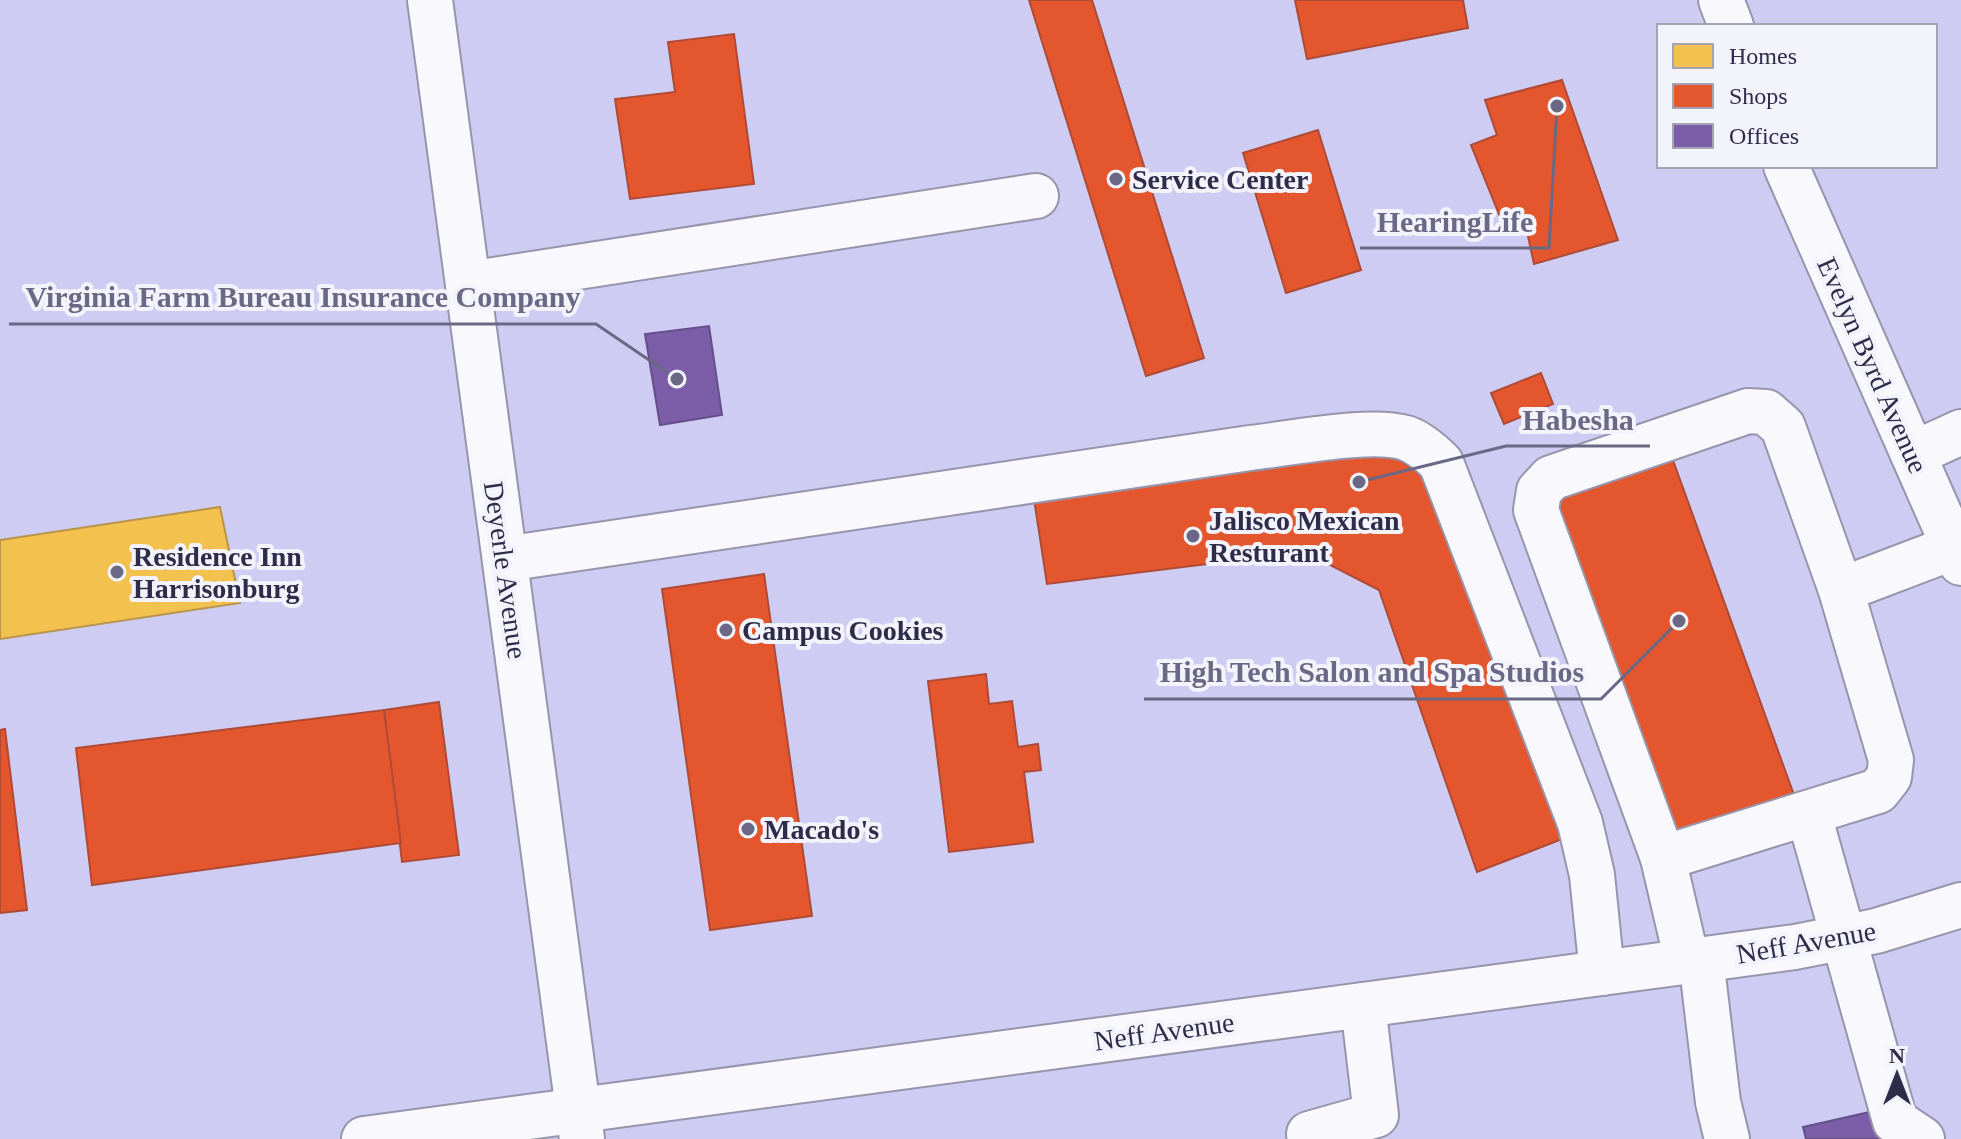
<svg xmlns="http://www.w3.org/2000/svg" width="1961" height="1139" viewBox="0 0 1961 1139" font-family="Georgia,serif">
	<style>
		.built { fill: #ceccf2; fill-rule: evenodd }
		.homes { fill: #f2c14e; stroke: #b8944d; stroke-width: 2 }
		.shops { fill: #e4572e; stroke: #ae4a36; stroke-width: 2 }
		.offices { fill: #7b5ea7; stroke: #644f8b; stroke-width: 2 }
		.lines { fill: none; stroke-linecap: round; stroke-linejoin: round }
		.minor-casing { stroke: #9795ac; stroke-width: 48 }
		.minor { stroke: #f9f9fd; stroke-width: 44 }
		.poi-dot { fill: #6a6884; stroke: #f3f3fb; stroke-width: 3 }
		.labels { text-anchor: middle; stroke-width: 8; stroke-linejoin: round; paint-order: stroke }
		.poi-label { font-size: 28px; font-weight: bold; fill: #2f2c4a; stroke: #f3f3fb; text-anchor: start }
		.street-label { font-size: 28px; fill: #2f2c4a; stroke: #f3f3fb }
		.leader { fill: none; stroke: #6a6884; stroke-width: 3 }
		.callout-dot { fill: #6a6884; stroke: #f3f3fb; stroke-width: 3 }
		.callout-label { font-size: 30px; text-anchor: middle; font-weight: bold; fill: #6a6884; stroke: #f3f3fb; stroke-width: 8; stroke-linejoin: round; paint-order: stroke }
	</style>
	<rect width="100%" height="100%" fill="#d9d8f0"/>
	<path class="built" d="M0 0H1961V1139H0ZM1659 26H1935V166H1659Z"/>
	<polygon class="homes" points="220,507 240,603 0,639 0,540"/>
	<g class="shops">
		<polygon points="1029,0 1092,0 1204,358 1146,376"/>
		<polygon points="1295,0 1463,0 1468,28 1307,59"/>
		<polygon points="734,34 754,184 630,199 615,99 675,92 668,42"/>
		<polygon points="1562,80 1618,240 1534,264 1526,227 1505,229 1471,145 1497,135 1485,100"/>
		<polygon points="1318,130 1361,270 1286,293 1243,153"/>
		<polygon points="1541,373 1553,404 1504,424 1491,393"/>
		<polygon points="1384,450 1424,476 1565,838 1477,872 1379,590 1305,552 1047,584 1034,499"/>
		<polygon points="1670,452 1794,795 1671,839 1547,496"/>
		<polygon points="764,574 812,916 710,930 662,589"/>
		<polygon points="986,674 989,704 1012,701 1018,747 1038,744 1041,770 1024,772 1033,842 949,852 928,681"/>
		<polygon points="439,702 459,855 402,862 384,710"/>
		<polygon points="384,710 401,843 92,885 76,748"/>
		<polygon points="5,729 27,910 0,913 0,730"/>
	</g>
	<g class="offices">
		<polygon points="709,326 722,415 660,425 645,334"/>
		<polygon points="1874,1111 1880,1139 1806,1139 1803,1127"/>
	</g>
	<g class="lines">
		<defs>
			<g id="minor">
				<polyline points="430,0 582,1139"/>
				<polyline points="1721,0 1731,26"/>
				<polyline points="1786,166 1961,563"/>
				<polyline points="468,284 1036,196"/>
				<polygon points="1748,411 1766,412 1783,427 1841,590 1891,760 1889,777 1878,791 1663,858 1536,510 1539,491 1551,478"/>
				<polyline points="1913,454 1961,432"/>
				<path d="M505 559 1250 448C1288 444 1372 427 1406 438 1420 443 1431 453 1441 463L1580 823 1592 875 1602 973"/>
				<polyline points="1841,590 1954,547"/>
				<polyline points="1809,815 1895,1121 1922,1139"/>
				<polyline points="1663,858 1687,961"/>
				<polyline points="1701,959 1718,1102 1727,1139"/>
				<polyline points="1309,1134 1376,1115 1363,1005"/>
				<polyline points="364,1139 1795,947 1876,931 1961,905"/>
			</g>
		</defs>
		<use href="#minor" class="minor-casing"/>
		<use href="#minor" class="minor"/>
	</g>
	<g class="poi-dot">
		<circle cx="1116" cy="179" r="8"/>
		<circle cx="1193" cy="536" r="8"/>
		<circle cx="117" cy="572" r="8"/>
		<circle cx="726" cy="630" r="8"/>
		<circle cx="748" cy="829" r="8"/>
	</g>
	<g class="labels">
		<g class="poi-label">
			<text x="1132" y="189">Service Center</text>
			<text x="1209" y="530">Jalisco Mexican<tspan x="1209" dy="32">Resturant</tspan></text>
			<text x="133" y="566">Residence Inn<tspan x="133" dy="32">Harrisonburg</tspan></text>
			<text x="742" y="640">Campus Cookies</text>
			<text x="764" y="839">Macado's</text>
		</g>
		<g class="street-label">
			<text transform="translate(1873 365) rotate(66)" y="10">Evelyn Byrd Avenue</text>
			<text transform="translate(506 570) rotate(82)" y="10">Deyerle Avenue</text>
			<text transform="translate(1806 942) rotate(-10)" y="10">Neff Avenue</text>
			<text transform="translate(1164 1031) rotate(-8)" y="10">Neff Avenue</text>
		</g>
	</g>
	<path class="leader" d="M1557 106L1549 248H1360M677 379L596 324H9M1359 482L1506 446H1650M1679 621L1601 699H1144"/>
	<g class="callout-dot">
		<circle cx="1557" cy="106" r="8"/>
		<circle cx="677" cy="379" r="8"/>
		<circle cx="1359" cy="482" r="8"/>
		<circle cx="1679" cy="621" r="8"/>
	</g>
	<g class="callout-label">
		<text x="1455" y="232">HearingLife</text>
		<text x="303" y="307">Virginia Farm Bureau Insurance Company</text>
		<text x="1578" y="430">Habesha</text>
		<text x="1372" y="682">High Tech Salon and Spa Studios</text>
	</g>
	<rect x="1657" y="24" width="280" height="144" fill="#f3f3fb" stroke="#a5a3b4" stroke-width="2"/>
	<rect x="1673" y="44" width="40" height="24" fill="#f2c14e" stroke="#a5a3b4" stroke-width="2"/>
	<text x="1729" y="64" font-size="24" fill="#2f2c4a">Homes</text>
	<rect x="1673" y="84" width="40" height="24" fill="#e4572e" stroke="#a5a3b4" stroke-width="2"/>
	<text x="1729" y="104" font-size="24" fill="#2f2c4a">Shops</text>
	<rect x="1673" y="124" width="40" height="24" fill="#7b5ea7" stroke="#a5a3b4" stroke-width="2"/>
	<text x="1729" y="144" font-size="24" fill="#2f2c4a">Offices</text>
	<g transform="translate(1897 1075)" stroke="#f3f3fb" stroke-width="6" paint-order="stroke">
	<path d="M0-6L14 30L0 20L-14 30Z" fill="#2f2c4a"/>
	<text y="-12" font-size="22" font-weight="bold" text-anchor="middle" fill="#2f2c4a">N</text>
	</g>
</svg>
